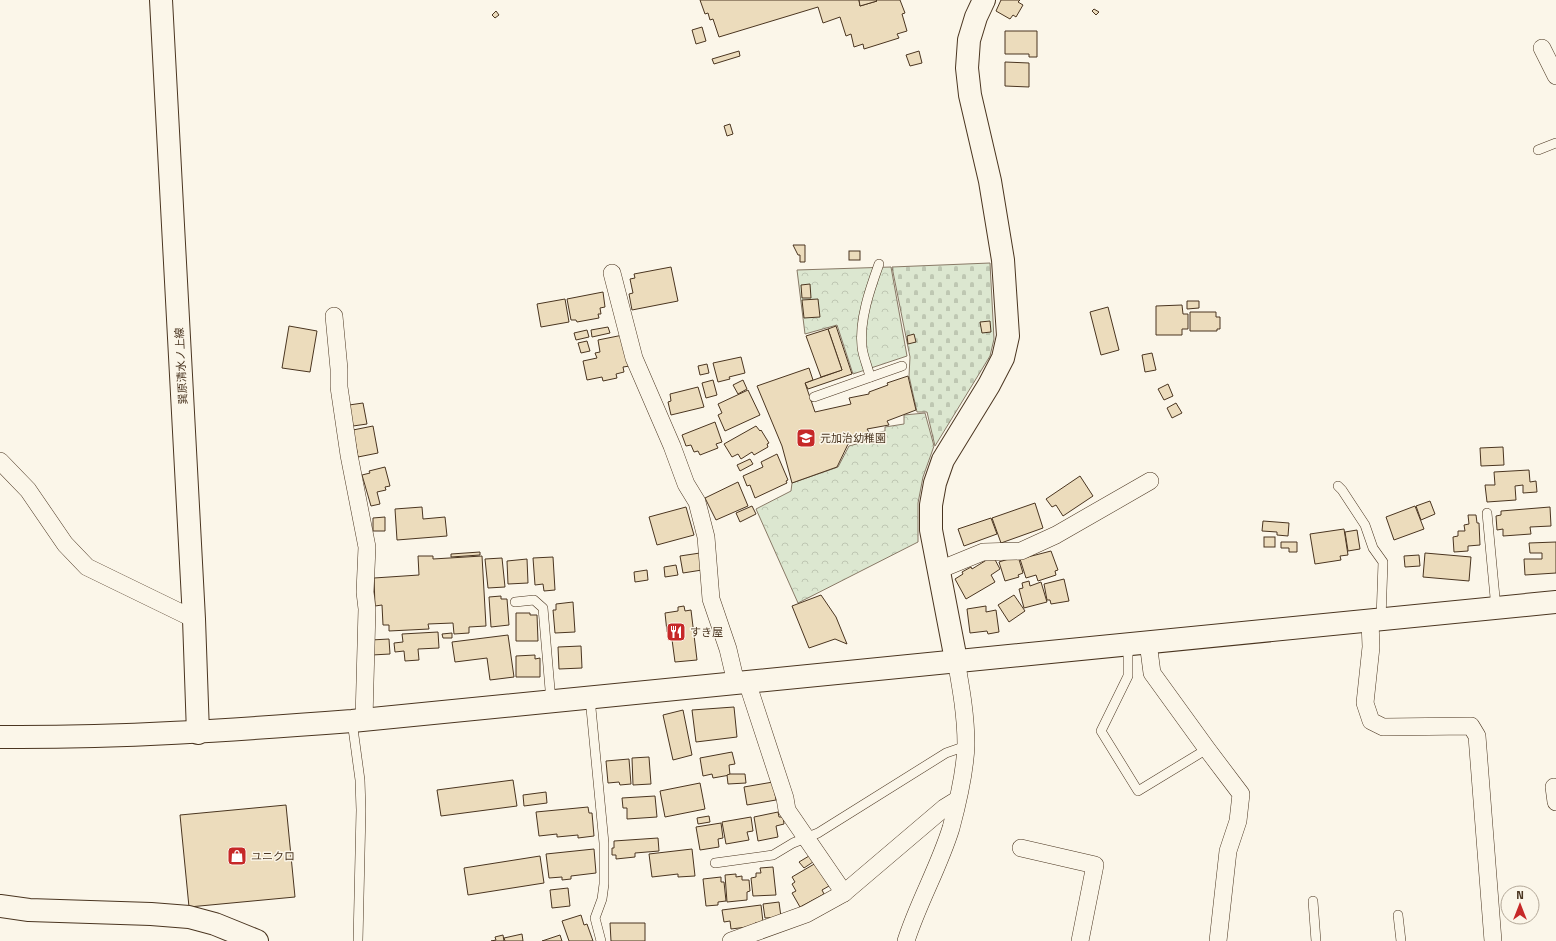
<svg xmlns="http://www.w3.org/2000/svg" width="1556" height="941" viewBox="0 0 1556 941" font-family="'Titillium Web','Noto Sans JP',sans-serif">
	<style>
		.forest { fill: url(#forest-crowns); stroke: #887966 }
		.cemetery { fill: url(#cemetery-stones); stroke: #887966 }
		.building { fill: #ecdcbc; stroke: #4a3520 }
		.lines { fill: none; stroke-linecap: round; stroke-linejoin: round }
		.lane-casing { stroke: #4a3520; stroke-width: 10 }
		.street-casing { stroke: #4a3520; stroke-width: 18 }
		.secondary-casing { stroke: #4a3520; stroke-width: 24 }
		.lane { stroke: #fbf6e9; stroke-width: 9 }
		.street { stroke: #fbf6e9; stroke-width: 17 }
		.secondary { stroke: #fbf6e9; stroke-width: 22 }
		.labels { text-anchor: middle; stroke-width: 3; stroke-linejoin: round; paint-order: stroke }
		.street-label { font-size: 11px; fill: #4a3520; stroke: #fbf6e9 }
		.poi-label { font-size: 11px; fill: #4a3520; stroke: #fbf6e9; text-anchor: start }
	</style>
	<defs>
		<pattern id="forest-crowns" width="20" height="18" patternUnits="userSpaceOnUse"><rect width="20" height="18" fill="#dce7d0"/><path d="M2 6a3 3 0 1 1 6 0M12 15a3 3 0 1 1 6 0" fill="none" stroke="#bec7b2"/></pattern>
		<pattern id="cemetery-stones" width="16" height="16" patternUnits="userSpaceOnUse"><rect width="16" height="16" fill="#dce7d0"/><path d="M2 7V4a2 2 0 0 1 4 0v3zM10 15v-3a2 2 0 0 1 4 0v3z" fill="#bec7b2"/></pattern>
	</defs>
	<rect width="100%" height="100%" fill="#fbf6e9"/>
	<g class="forest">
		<polygon points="891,267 907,356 853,374 837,325 805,334 797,270"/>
		<polygon points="925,413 934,446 923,477 918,503 918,542 798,603 756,509 791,491 792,483 838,467 849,446 864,442 863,436 885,431 885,427 904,424 904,415"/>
	</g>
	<polygon class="cemetery" points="990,263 994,339 990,356 935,446 927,412 917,412 909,376 910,357 892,267"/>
	<g class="building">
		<polygon points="700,0 900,0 905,13 902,14 907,31 897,34 899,38 864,49 863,44 854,47 851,34 846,36 840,17 823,23 818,7 719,37 713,19 710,20 708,13 705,14"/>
		<polygon points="859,0 876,0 877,1 860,6"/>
		<polygon points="859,0 876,0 877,1 860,6"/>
		<polygon points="1001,0 1020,0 1018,2 1023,5 1016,17 1013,15 1010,19 996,11"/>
		<polygon points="1094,9 1099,12 1096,15 1092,11"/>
		<polygon points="496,11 499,15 495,18 492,15"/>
		<polygon points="702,27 706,41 696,44 692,30"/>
		<polygon points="1005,31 1037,31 1037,57 1029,57 1029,54 1005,54"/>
		<polygon points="739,51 740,56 714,64 712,59"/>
		<polygon points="919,51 922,63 910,66 906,55"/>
		<polygon points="1005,62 1029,63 1029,87 1005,86"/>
		<polygon points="730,124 733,134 727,136 724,126"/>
		<polygon points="793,245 805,245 805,262 800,262 800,255 798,255"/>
		<rect x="849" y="251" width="11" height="9"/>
		<polygon points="671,267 678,301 632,310 629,294 633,293 630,279 635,278 634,274"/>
		<polygon points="810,284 811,298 802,298 801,285"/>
		<polygon points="603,292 605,307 600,308 601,314 598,314 599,318 577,322 576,320 571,320 567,299"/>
		<polygon points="565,299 569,322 541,327 537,304"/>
		<polygon points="818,299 820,317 804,318 802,300"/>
		<polygon points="1187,301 1199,301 1199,308 1187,309"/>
		<polygon points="1182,305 1183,314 1188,314 1188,329 1182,329 1182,335 1156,335 1156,306"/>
		<polygon points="1108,307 1119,350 1101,355 1090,312"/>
		<polygon points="1190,312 1216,312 1216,317 1220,317 1220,329 1217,329 1217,331 1190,331"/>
		<polygon points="990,321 991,332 982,333 980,322"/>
		<polygon points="289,326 317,331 310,372 282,368"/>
		<polygon points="836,326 852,374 808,389 805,383 842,370 828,329"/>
		<polygon points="608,327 610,333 592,337 591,330"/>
		<polygon points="828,329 842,370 821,377 806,336"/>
		<polygon points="587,330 589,337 576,340 574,333"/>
		<polygon points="914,334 916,342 908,344 907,336"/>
		<polygon points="623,335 630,366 623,367 624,372 616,374 617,378 603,381 602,377 587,380 583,361 597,358 595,353 600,352 598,340"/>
		<polygon points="587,341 590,351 581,353 578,343"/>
		<polygon points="1152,353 1156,370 1145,372 1142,355"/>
		<polygon points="741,357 745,373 729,377 730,379 718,382 713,363"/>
		<polygon points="707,364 709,373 700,375 698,366"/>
		<polygon points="809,368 813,380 805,383 815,412 851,404 849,398 869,394 869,392 888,385 887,383 908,376 916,410 887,421 889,425 867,429 869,432 851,438 837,467 792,483 782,446 757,386"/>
		<polygon points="713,380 717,395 706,398 702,383"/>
		<polygon points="743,380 747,389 738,394 733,385"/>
		<polygon points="1168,384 1173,396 1164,400 1158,389"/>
		<polygon points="698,387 704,407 671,415 668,402 671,401 670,394"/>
		<polygon points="748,390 760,415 725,431 718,415 722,413 718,404"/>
		<polygon points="363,403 367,424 353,426 349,405"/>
		<polygon points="1176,403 1182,413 1172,418 1167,408"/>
		<polygon points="715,422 722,442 716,444 718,448 700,455 698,451 694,452 691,445 686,446 682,435"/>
		<polygon points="373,426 378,453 358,457 353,430"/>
		<polygon points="756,426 760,431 761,430 769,443 767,444 768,447 754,455 752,452 741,459 738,454 732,457 724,444"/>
		<polygon points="1503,447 1504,465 1481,466 1480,448"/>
		<polygon points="777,454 788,480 786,481 787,483 755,498 750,485 747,486 743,476 763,467 761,462"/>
		<polygon points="750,459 753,464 740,471 737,465"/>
		<polygon points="385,467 390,486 385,487 386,490 377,492 380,504 371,506 362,475 370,473 369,471"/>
		<polygon points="1529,470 1530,482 1536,481 1537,492 1523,493 1523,485 1515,486 1516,500 1487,502 1485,485 1495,485 1494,472"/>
		<polygon points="1080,476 1093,496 1063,516 1056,505 1052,507 1046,499"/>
		<polygon points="738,482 748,506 716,520 705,498"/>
		<polygon points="1430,501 1435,514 1421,520 1416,506"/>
		<polygon points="1035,503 1043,528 1001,543 992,518"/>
		<polygon points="752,506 756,514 740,522 736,513"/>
		<polygon points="1415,506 1424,529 1394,540 1386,517"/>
		<polygon points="422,507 423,519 445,517 447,536 397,540 395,509"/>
		<polygon points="686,507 694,535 657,545 649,517"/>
		<polygon points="1550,507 1551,526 1530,527 1531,534 1503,536 1503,529 1497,530 1496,516 1501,515 1501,511"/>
		<polygon points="1468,515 1476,515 1477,523 1479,523 1480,545 1468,546 1468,551 1454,552 1453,537 1458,536 1458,531 1465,531 1464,525 1469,524"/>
		<polygon points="385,517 385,531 373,531 373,518"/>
		<polygon points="991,518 997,534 964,546 958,529"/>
		<polygon points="1263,521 1289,523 1288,536 1277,535 1277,532 1262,531"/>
		<polygon points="1344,529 1348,555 1340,556 1341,560 1315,564 1310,534"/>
		<polygon points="1357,530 1360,549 1348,551 1345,532"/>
		<rect x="1264" y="537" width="11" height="10"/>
		<polygon points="1281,542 1297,542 1297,552 1289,552 1289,548 1281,548"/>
		<polygon points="1556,542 1556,573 1525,575 1524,559 1542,559 1542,553 1530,553 1529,543"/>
		<polygon points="1051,551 1058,570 1055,571 1056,575 1038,581 1036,575 1026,578 1020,559"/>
		<polygon points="480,552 480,555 451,557 451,554"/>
		<polygon points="700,553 702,570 683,573 680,556"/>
		<polygon points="1425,553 1471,557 1469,581 1423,577"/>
		<polygon points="1419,555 1420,566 1405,567 1404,556"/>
		<polygon points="418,556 433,556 433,559 482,556 486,626 469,627 469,633 454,634 453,623 428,624 429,629 389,631 389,625 383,625 382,605 375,606 374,578 419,575"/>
		<polygon points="993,556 1000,569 991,575 995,582 966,599 955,579 963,574 962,572 971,567 972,569"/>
		<polygon points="1018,556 1023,573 1018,575 1019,577 1005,581 999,562"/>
		<polygon points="553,557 555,590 544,591 543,584 535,585 533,558"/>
		<polygon points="502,558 505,587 488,588 485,559"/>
		<polygon points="527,559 528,583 508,584 507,561"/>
		<polygon points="676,565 678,575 665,577 664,567"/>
		<polygon points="647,570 648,580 635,582 634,572"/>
		<polygon points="1064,579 1069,601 1051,604 1050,600 1047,600 1044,584"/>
		<polygon points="1029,581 1030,586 1041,582 1047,602 1024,608 1019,589 1023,588 1022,583"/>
		<polygon points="821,595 836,617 847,644 835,639 809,648 792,606"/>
		<polygon points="1014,595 1025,611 1009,622 998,605"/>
		<polygon points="501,596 501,599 507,599 509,625 491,627 489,597"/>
		<polygon points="573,602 575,632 555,633 553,610 556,610 556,604"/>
		<polygon points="684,606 685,611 691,610 697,660 675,662 671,632 667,632 665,613 678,611 678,607"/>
		<polygon points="986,606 986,612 996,610 999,632 988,634 987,631 970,633 967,609"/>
		<polygon points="516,613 530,613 530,615 537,615 538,641 516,641"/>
		<polygon points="438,632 439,648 418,649 419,660 405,661 404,651 395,652 394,643 403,642 402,634"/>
		<polygon points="452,633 452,638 443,638 442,634"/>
		<polygon points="508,635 514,677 490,680 487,658 455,662 452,642"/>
		<polygon points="389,639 390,654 372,655 371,640"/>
		<polygon points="581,646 582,668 559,669 558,647"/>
		<polygon points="535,655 535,659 540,658 540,677 516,677 516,656"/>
		<polygon points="734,707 737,737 696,742 692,710"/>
		<polygon points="683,710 692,755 673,760 663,715"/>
		<polygon points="732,752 735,764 729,765 730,775 713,778 712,774 703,776 700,758"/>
		<polygon points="649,757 651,784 633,785 632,758"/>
		<polygon points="629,759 631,784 620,785 619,782 608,783 606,761"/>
		<polygon points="730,774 745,774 746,783 728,784 727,775"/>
		<polygon points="513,780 517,806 441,816 437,790"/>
		<polygon points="773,782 776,800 747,805 744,787"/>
		<polygon points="700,783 705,809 665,817 660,791"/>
		<polygon points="546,792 547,803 524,806 523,795"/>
		<polygon points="655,796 657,817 627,819 627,808 623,808 622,798"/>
		<polygon points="286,805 295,897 189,907 180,815"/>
		<polygon points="588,807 589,813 592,813 594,836 578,838 578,835 557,837 557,834 539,836 536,812"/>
		<polygon points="778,812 779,817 783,817 784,824 776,826 778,837 758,841 754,817"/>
		<polygon points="709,816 710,822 698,824 697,818"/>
		<polygon points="751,817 753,831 747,832 749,840 726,844 722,822"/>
		<polygon points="721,823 723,838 718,839 719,847 700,850 696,827"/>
		<polygon points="658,838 659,851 635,853 635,857 616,859 616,855 612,855 612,848 614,848 614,841"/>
		<polygon points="594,849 596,873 571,876 571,879 562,880 562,877 549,878 546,854"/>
		<polygon points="692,849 695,876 678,877 678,874 652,877 649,854"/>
		<polygon points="540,856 544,883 468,895 464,868"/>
		<polygon points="809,856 813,862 804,868 799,862"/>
		<polygon points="816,863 829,886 822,890 824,894 800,907 792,893 796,891 792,884 795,882 792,877"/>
		<polygon points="773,867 776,895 753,896 751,878 756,877 756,873 761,873 760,868"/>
		<polygon points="736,874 736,877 742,876 742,880 749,880 750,891 747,892 747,900 727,902 725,875"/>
		<polygon points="721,877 721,882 724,882 726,901 718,902 718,905 706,906 703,879"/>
		<polygon points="568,888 570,906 552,908 550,890"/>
		<polygon points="779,902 781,917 765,918 763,904"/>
		<polygon points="761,905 763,922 755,923 755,926 731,929 730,921 724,922 722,910"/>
		<polygon points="581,915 584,925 587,924 593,941 569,941 562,921"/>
		<polygon points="610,923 645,923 645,941 611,941"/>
		<polygon points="522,934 523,941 505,941 504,938"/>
		<polygon points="503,935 504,941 491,941 496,940 495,937"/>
		<polygon points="560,935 562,941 542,941"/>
	</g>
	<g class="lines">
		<defs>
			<g id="lane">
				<polyline points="1538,150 1556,143"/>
				<path d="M870 377C868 367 863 357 862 347 859 320 870 289 879 264"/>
				<polyline points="814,397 902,366"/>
				<polyline points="1338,486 1342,490 1365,525 1373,548 1383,562 1381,619"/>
				<polyline points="1487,513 1496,608"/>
				<polyline points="515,602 534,600 543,608 551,701"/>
				<polyline points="1128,644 1128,676 1101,731 1138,791 1207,749"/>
				<polyline points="590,698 604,843 604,884 602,899 595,918 601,941"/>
				<polyline points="352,721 360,780 361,810 358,941"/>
				<polyline points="715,863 773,855 793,843 818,833 946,753 966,746"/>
				<polyline points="1313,901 1316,941"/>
				<polyline points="1398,915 1401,941"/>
			</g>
			<g id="street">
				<polyline points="1542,48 1556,76"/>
				<polyline points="612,273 634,358 672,446 686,484 697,502 706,537 711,599 728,649 736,683"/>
				<polyline points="334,316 339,369 339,387 349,455 367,547 365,592 367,609 364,719"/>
				<polyline points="0,461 28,490 65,544 87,567 194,619"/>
				<polyline points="939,570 983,552 1021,551 1056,535 1150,481"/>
				<polyline points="1370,621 1371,647 1365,703 1371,721 1383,727 1471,726 1477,736 1493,941"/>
				<polyline points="1148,642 1152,673 1207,749 1241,794 1238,821 1228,851 1218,941"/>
				<polyline points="747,682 785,798 787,810 844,893"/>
				<polyline points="1554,787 1556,802"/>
				<polyline points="1021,848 1095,865 1080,941"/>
				<polyline points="731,941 806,914 844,893 944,808 957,800"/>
				<path d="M906 941C918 903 939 867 951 828 958 802 965 772 966 745 966 716 961 688 956 660"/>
			</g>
			<g id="secondary">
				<polyline points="161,0 194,619 198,733"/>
				<polyline points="956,660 931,530 931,505 935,483 943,460 989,385 1003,358 1008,336 1003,260 990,181 970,95 967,68 969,40 976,17 984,0"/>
				<path d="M0 737C118 738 234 730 352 721L1556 602"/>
				<polyline points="0,906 29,910 151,914 189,917 215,924 257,941"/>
			</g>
		</defs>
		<use href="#lane" class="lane-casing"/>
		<use href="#street" class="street-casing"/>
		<use href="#secondary" class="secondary-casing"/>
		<use href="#lane" class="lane"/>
		<use href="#street" class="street"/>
		<use href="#secondary" class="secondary"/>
	</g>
	<defs>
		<symbol id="school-square" viewBox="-11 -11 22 22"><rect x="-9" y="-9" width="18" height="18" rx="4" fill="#c62828" stroke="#fbf6e9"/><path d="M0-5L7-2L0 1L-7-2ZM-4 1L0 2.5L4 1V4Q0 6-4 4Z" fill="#fff"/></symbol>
		<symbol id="restaurant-square" viewBox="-11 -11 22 22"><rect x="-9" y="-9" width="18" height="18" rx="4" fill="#c62828" stroke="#fbf6e9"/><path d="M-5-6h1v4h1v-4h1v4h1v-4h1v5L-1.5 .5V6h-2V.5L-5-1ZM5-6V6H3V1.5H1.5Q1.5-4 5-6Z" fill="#fff"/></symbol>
		<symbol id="shop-square" viewBox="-11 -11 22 22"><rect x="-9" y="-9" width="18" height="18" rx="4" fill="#c62828" stroke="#fbf6e9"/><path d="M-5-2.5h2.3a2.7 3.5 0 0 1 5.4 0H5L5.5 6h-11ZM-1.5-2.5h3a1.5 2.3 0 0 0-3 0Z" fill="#fff"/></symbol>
	</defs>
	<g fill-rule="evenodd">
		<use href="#school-square" x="795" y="427" width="22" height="22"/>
		<use href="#restaurant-square" x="665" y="621" width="22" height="22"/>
		<use href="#shop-square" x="226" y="845" width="22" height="22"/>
	</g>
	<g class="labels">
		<g class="street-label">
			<text transform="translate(181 366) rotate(-93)" y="4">巽原清水ノ上線</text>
		</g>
		<g class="poi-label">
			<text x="820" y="442">元加治幼稚園</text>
			<text x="690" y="636">すき屋</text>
			<text x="251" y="860">ユニクロ</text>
		</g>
	</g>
	<g transform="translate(1520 905)"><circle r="19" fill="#fbf6e9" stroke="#b4a999"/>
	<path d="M0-3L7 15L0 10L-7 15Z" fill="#c62828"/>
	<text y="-6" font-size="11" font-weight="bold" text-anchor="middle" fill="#4a3520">N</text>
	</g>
</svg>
